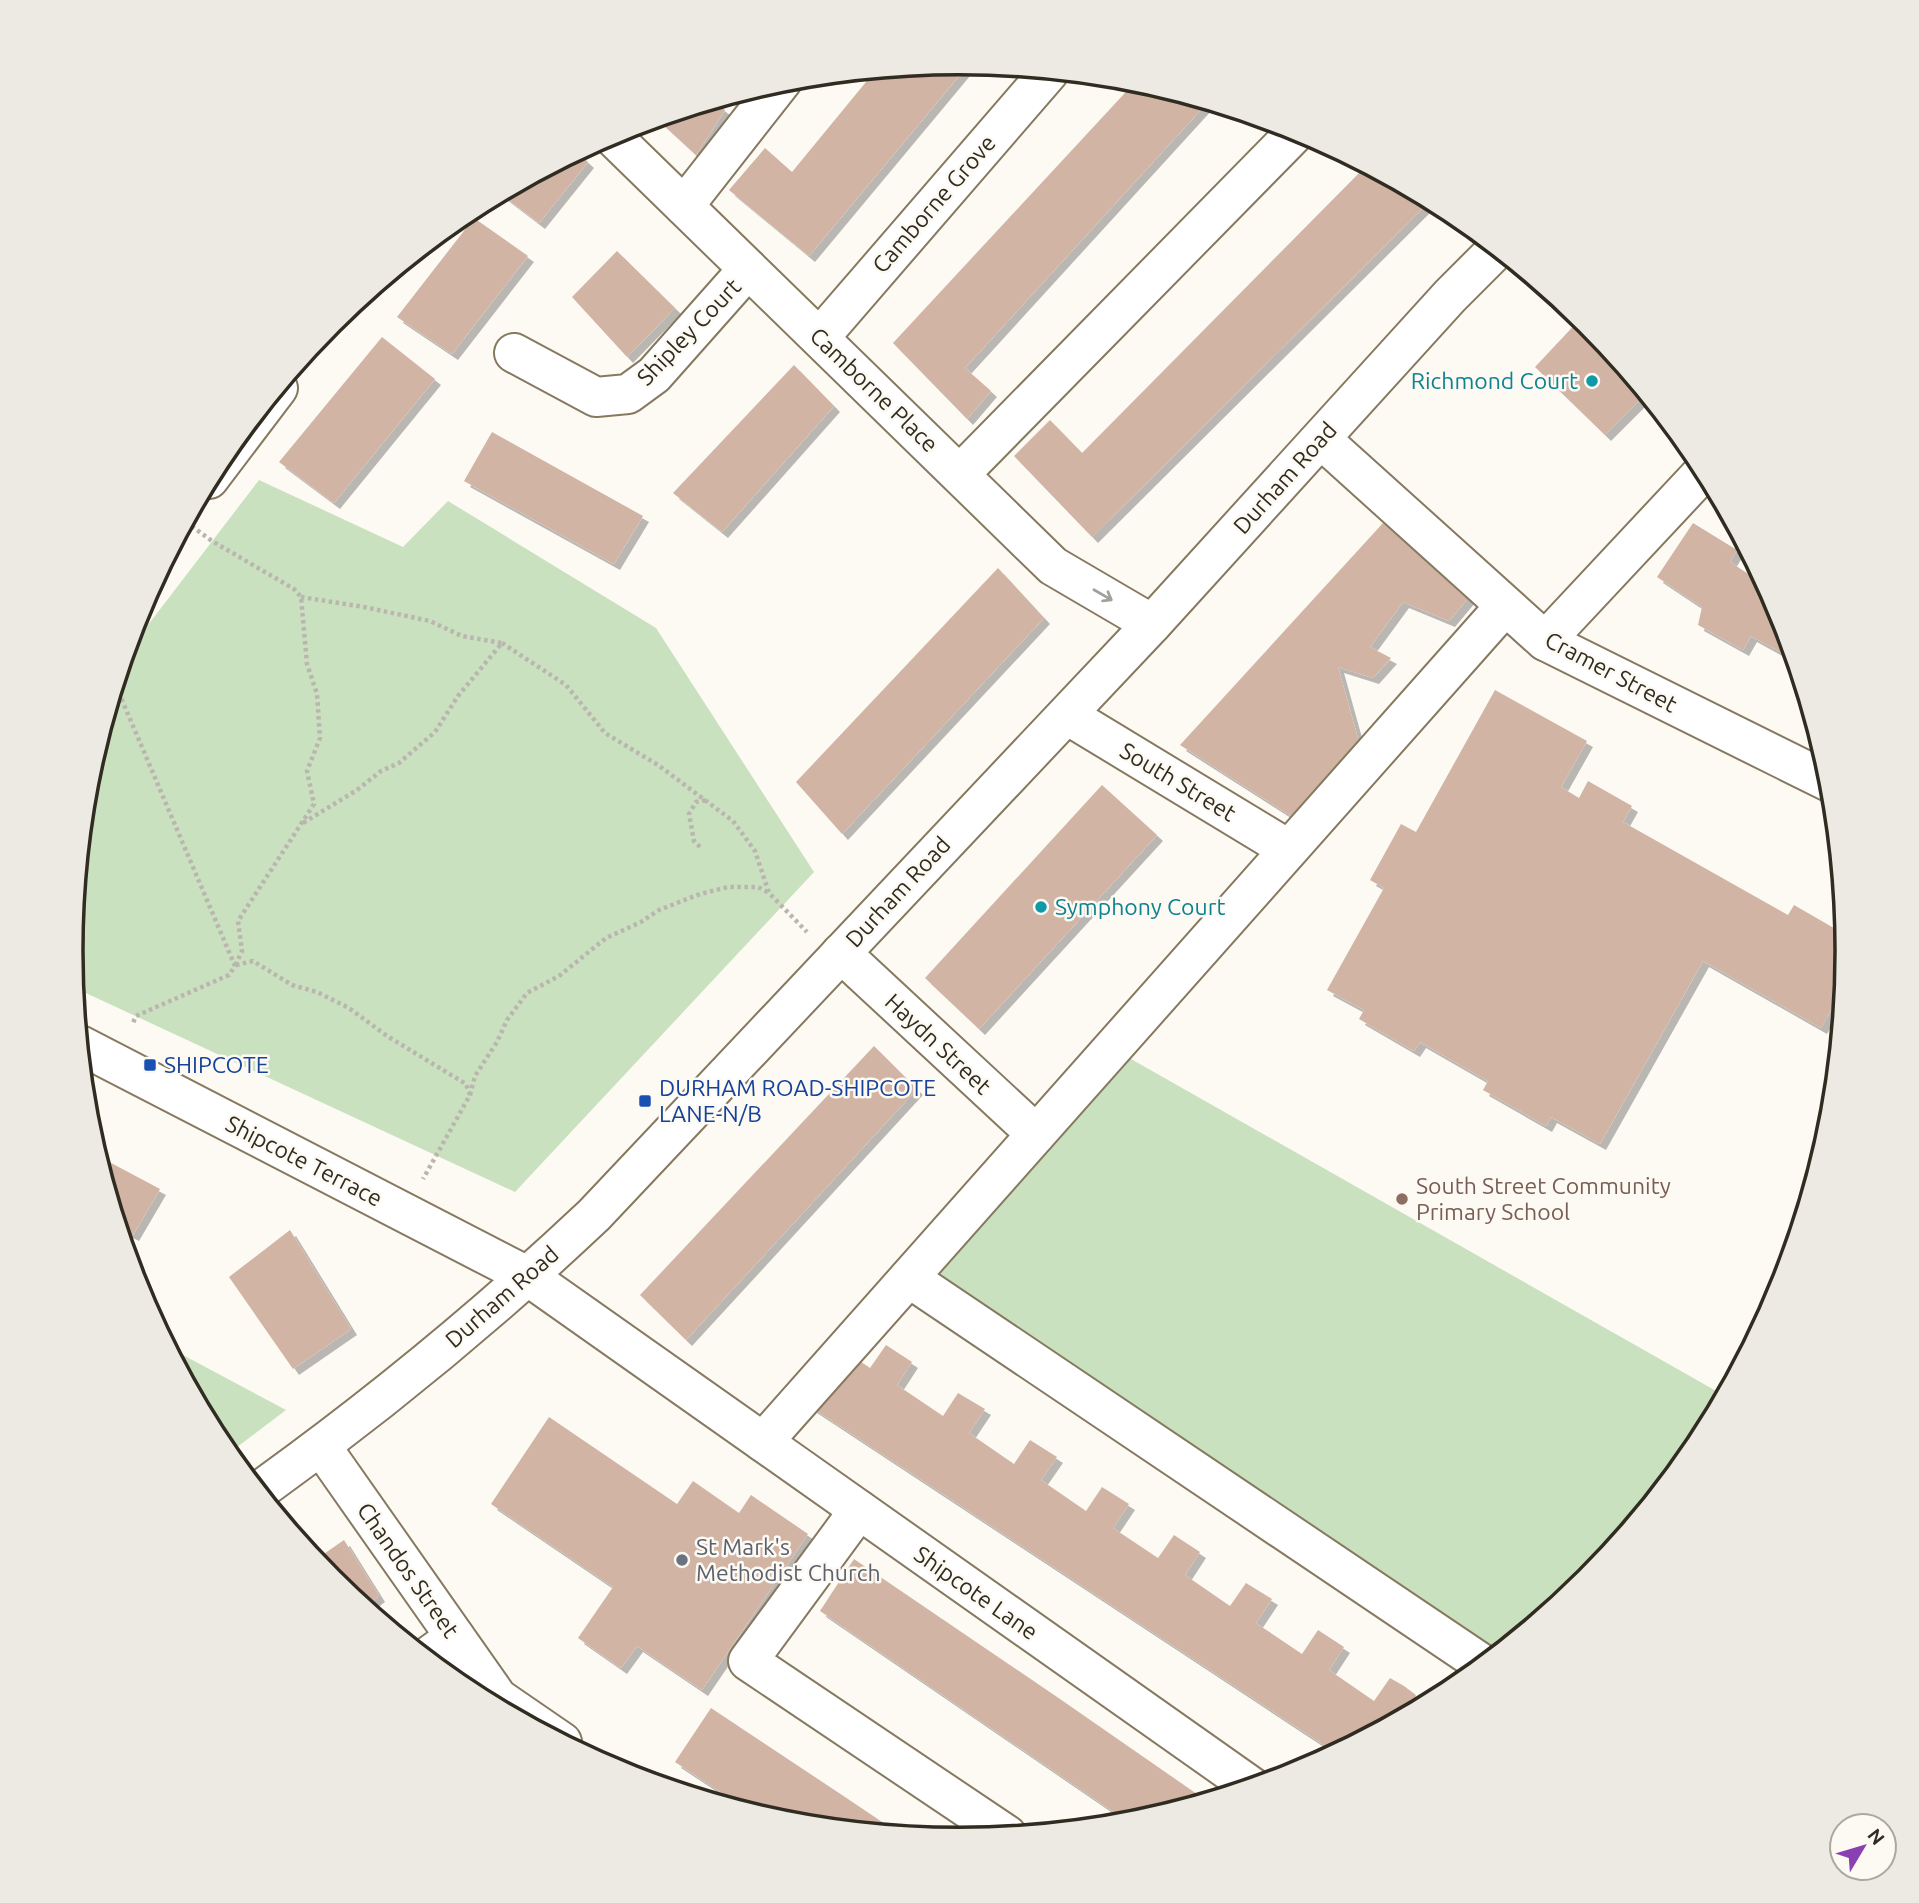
<svg xmlns="http://www.w3.org/2000/svg" width="1919" height="1903" viewBox="0 0 1919 1903" font-family="Ubuntu,sans-serif">
	<style>
		.green { fill: #c9e1bf }
		.building { fill: #d1b4a4; filter: url(#shadow) }
		.lines { fill: none; stroke-linecap: round; stroke-linejoin: round }
		.minor-casing { stroke: #86795f; stroke-width: 42 }
		.major-casing { stroke: #86795f; stroke-width: 42 }
		.path { stroke: #bab6af; stroke-width: 4.5; stroke-dasharray: 3.5 3.5; stroke-linecap: butt }
		.minor { stroke: #fff; stroke-width: 38 }
		.major { stroke: #fff; stroke-width: 38 }
		.oneway { stroke: #a2a09b }
		.culture-dot { fill: #0f9aa8; stroke: #fdfaf4; stroke-width: 2.5 }
		.transit-dot { fill: #1a4fb4; stroke: #fdfaf4; stroke-width: 2.5 }
		.education-dot { fill: #8d6e63; stroke: #fdfaf4; stroke-width: 2.5 }
		.worship-dot { fill: #6b7280; stroke: #fdfaf4; stroke-width: 2.5 }
		.labels { text-anchor: middle; stroke-width: 5; stroke-linejoin: round; paint-order: stroke }
		.street-label { font-size: 23px; fill: #312c21; stroke: #fdfaf4 }
		.culture-label { font-size: 23px; fill: #0d838f; stroke: #fdfaf4; text-anchor: end }
		.transit-label { font-size: 23px; fill: #164399; stroke: #fdfaf4; text-anchor: start }
		.education-label { font-size: 23px; fill: #785e54; stroke: #fdfaf4; text-anchor: start }
		.worship-label { font-size: 23px; fill: #5b616d; stroke: #fdfaf4; text-anchor: start }
		.rim { fill: none; stroke: #312c21; stroke-width: 3.5 }
	</style>
	<defs>
		<filter id="shadow"><feDropShadow dx="6" dy="6" stdDeviation="0" flood-color="#0004"/></filter>
	</defs>
	<rect width="100%" height="100%" fill="#fdfaf4"/>
	<g class="green">
		<polygon points="259,480 403,547 448,501 656,628 814,872 515,1192 75,988 71,951 88,778 125,655"/>
		<polygon points="1124,1055 1725,1396 1698,1445 1587,1580 1493,1658 930,1274"/>
		<polygon points="168,1347 286,1410 228,1454 221,1445"/>
	</g>
	<g class="building">
		<polygon points="960,63 969,64 809,256 729,190 765,148 792,172 875,71"/>
		<polygon points="1136,81 1207,103 965,368 991,391 967,419 893,343"/>
		<polygon points="715,102 725,110 696,155 657,119"/>
		<polygon points="578,153 588,162 539,223 501,194"/>
		<polygon points="1366,166 1430,201 1092,537 1014,456 1050,420 1082,453"/>
		<polygon points="474,218 528,256 452,354 397,317"/>
		<polygon points="617,251 675,308 627,357 572,297"/>
		<polygon points="1581,318 1646,394 1605,435 1535,367"/>
		<polygon points="382,337 435,379 334,503 279,462"/>
		<polygon points="794,365 834,406 722,532 673,493"/>
		<polygon points="492,432 643,516 614,564 464,481"/>
		<polygon points="1383,523 1469,597 1449,621 1403,602 1370,647 1391,658 1373,678 1338,667 1365,764 1302,823 1180,745"/>
		<polygon points="1693,523 1737,550 1730,562 1767,586 1781,612 1796,661 1751,636 1743,650 1698,625 1702,607 1657,577"/>
		<polygon points="998,568 1044,618 842,834 796,782"/>
		<polygon points="1495,690 1587,741 1561,787 1579,798 1588,781 1632,806 1623,822 1788,915 1794,905 1846,935 1848,952 1845,985 1821,1028 1703,961 1600,1144 1551,1117 1546,1126 1483,1090 1488,1081 1420,1042 1414,1051 1359,1019 1364,1010 1327,990 1384,888 1370,880 1401,824 1416,832"/>
		<polygon points="1102,785 1157,835 979,1029 925,978"/>
		<polygon points="874,1046 917,1089 686,1340 640,1295"/>
		<polygon points="98,1156 160,1189 133,1235 119,1228"/>
		<polygon points="290,1230 351,1329 293,1369 229,1277"/>
		<polygon points="886,1345 912,1362 897,1385 943,1416 958,1393 985,1409 969,1433 1014,1464 1030,1440 1057,1457 1041,1480 1086,1511 1102,1487 1129,1504 1113,1528 1158,1558 1174,1535 1200,1552 1185,1575 1230,1606 1246,1583 1272,1599 1256,1623 1302,1654 1318,1630 1344,1647 1329,1670 1374,1701 1390,1678 1404,1686 1416,1695 1401,1718 1336,1753 811,1407 848,1353 870,1368"/>
		<polygon points="549,1417 677,1504 693,1481 739,1513 751,1495 808,1534 702,1690 637,1646 621,1668 578,1638 613,1587 491,1504"/>
		<polygon points="344,1540 379,1596 364,1607 331,1579 315,1560"/>
		<polygon points="854,1559 1060,1699 1207,1801 1132,1823 1127,1821 820,1611"/>
		<polygon points="449,1661 474,1695 438,1668"/>
		<polygon points="711,1708 845,1797 900,1834 786,1823 751,1812 675,1762"/>
	</g>
	<g class="lines">
		<defs>
			<g id="minor">
				<polyline points="611,135 1053,566 1152,624"/>
				<polyline points="684,206 782,81"/>
				<polyline points="820,337 1049,72"/>
				<polyline points="514,353 596,397 628,394 654,375 748,269"/>
				<polyline points="1321,439 1545,641 1831,783"/>
				<polyline points="960,474 1298,130"/>
				<polyline points="209,479 278,388"/>
				<polyline points="1545,641 1705,470"/>
				<polyline points="1067,715 1288,849"/>
				<polyline points="841,953 1036,1134"/>
				<polyline points="80,1045 529,1277 1252,1787"/>
				<polyline points="909,1278 1484,1665"/>
				<polyline points="763,1442 1505,606"/>
				<polyline points="321,1446 498,1698 562,1742"/>
				<polyline points="859,1510 748,1661 1007,1835"/>
				<polyline points="426,1658 455,1637"/>
			</g>
			<path id="major" d="M259 1491C376 1407 489 1314 594 1215L1152 624 1450 296 1497 249"/>
		</defs>
		<use href="#minor" class="minor-casing"/>
		<use href="#major" class="major-casing"/>
		<g class="path">
			<polyline points="186,522 212,541 294,589 301,597 307,664 317,694 320,738 307,771 314,804 238,921 242,951 235,966"/>
			<polyline points="301,597 364,607 430,621 462,636 502,643 458,696 435,732 399,763 381,771 357,790 303,823"/>
			<polyline points="502,643 566,685 605,733 658,765 733,821 755,851 769,893 807,932"/>
			<polyline points="116,686 235,966 229,975 136,1016 132,1025"/>
			<polyline points="700,847 694,841 689,814 696,802 707,800"/>
			<polyline points="236,965 253,961 292,985 317,992 349,1008 387,1036 466,1084 470,1095 423,1179"/>
			<polyline points="470,1095 475,1076 497,1042 507,1020 527,993 559,976 606,938 641,922 659,910 700,894 728,887 758,887 769,893"/>
		</g>
		<use href="#minor" class="minor"/>
		<use href="#major" class="major"/>
	</g>
	<defs><path id="oneway-shaft" d="M-6 0H5M1.5-3L5.5 0L1.5 3" fill="none" stroke-width="1.6" stroke-linecap="round" stroke-linejoin="round" transform="scale(1.75)"/></defs>
	<use class="oneway" href="#oneway-shaft" transform="translate(1103 595) rotate(30)"/>
	<g class="culture-dot">
		<circle cx="1592" cy="381" r="7"/>
		<circle cx="1041" cy="907" r="7"/>
	</g>
	<g class="transit-dot">
		<rect x="143" y="1058" width="14" height="14" rx="3.5"/>
		<rect x="638" y="1094" width="14" height="14" rx="3.5"/>
	</g>
	<circle class="education-dot" cx="1402" cy="1199" r="7"/>
	<circle class="worship-dot" cx="682" cy="1560" r="7"/>
	<g class="labels">
		<g class="street-label">
			<text transform="translate(934 204) rotate(-49)" y="8">Camborne Grove</text>
			<text transform="translate(689 332) rotate(-46)" y="8">Shipley Court</text>
			<text transform="translate(874 390) rotate(44)" y="8">Camborne Place</text>
			<text transform="translate(1285 478) rotate(-48)" y="8">Durham Road</text>
			<text transform="translate(1611 672) rotate(28)" y="8">Cramer Street</text>
			<text transform="translate(1178 782) rotate(31)" y="8">South Street</text>
			<text transform="translate(898 892) rotate(-47)" y="8">Durham Road</text>
			<text transform="translate(938 1044) rotate(43)" y="8">Haydn Street</text>
			<text transform="translate(304 1161) rotate(27)" y="8">Shipcote Terrace</text>
			<text transform="translate(502 1297) rotate(-41)" y="8">Durham Road</text>
			<text transform="translate(408 1570) rotate(55)" y="8">Chandos Street</text>
			<text transform="translate(976 1593) rotate(35)" y="8">Shipcote Lane</text>
		</g>
		<g class="culture-label">
			<text x="1578" y="389">Richmond Court</text>
			<text x="1055" y="915" text-anchor="start">Symphony Court</text>
		</g>
		<g class="transit-label">
			<text x="164" y="1073">SHIPCOTE</text>
			<text x="659" y="1096">DURHAM ROAD-SHIPCOTE<tspan x="659" dy="26">LANE-N/B</tspan></text>
		</g>
		<g class="education-label">
			<text x="1416" y="1194">South Street Community<tspan x="1416" dy="26">Primary School</tspan></text>
		</g>
		<g class="worship-label">
			<text x="696" y="1555">St Mark's<tspan x="696" dy="26">Methodist Church</tspan></text>
		</g>
	</g>
	<path d="M0 0H1919V1903H0ZM83 951a876 876 0 1 1 1752 0a876 876 0 1 1-1752 0Z" fill="#edeae3" fill-rule="evenodd"/>
	<path class="rim" d="M83 951a876 876 0 1 1 1752 0a876 876 0 1 1-1752 0Z"/>
	<g transform="translate(1863 1847) rotate(52)"><circle r="33" fill="#fdfaf4" stroke="#aba8a0" stroke-width="2"/>
	<path d="M0-5L12 26L0 18L-12 26Z" fill="#8840b3"/>
	<text y="-10" font-size="19" font-weight="bold" text-anchor="middle" fill="#312c21">N</text>
	</g>
</svg>
